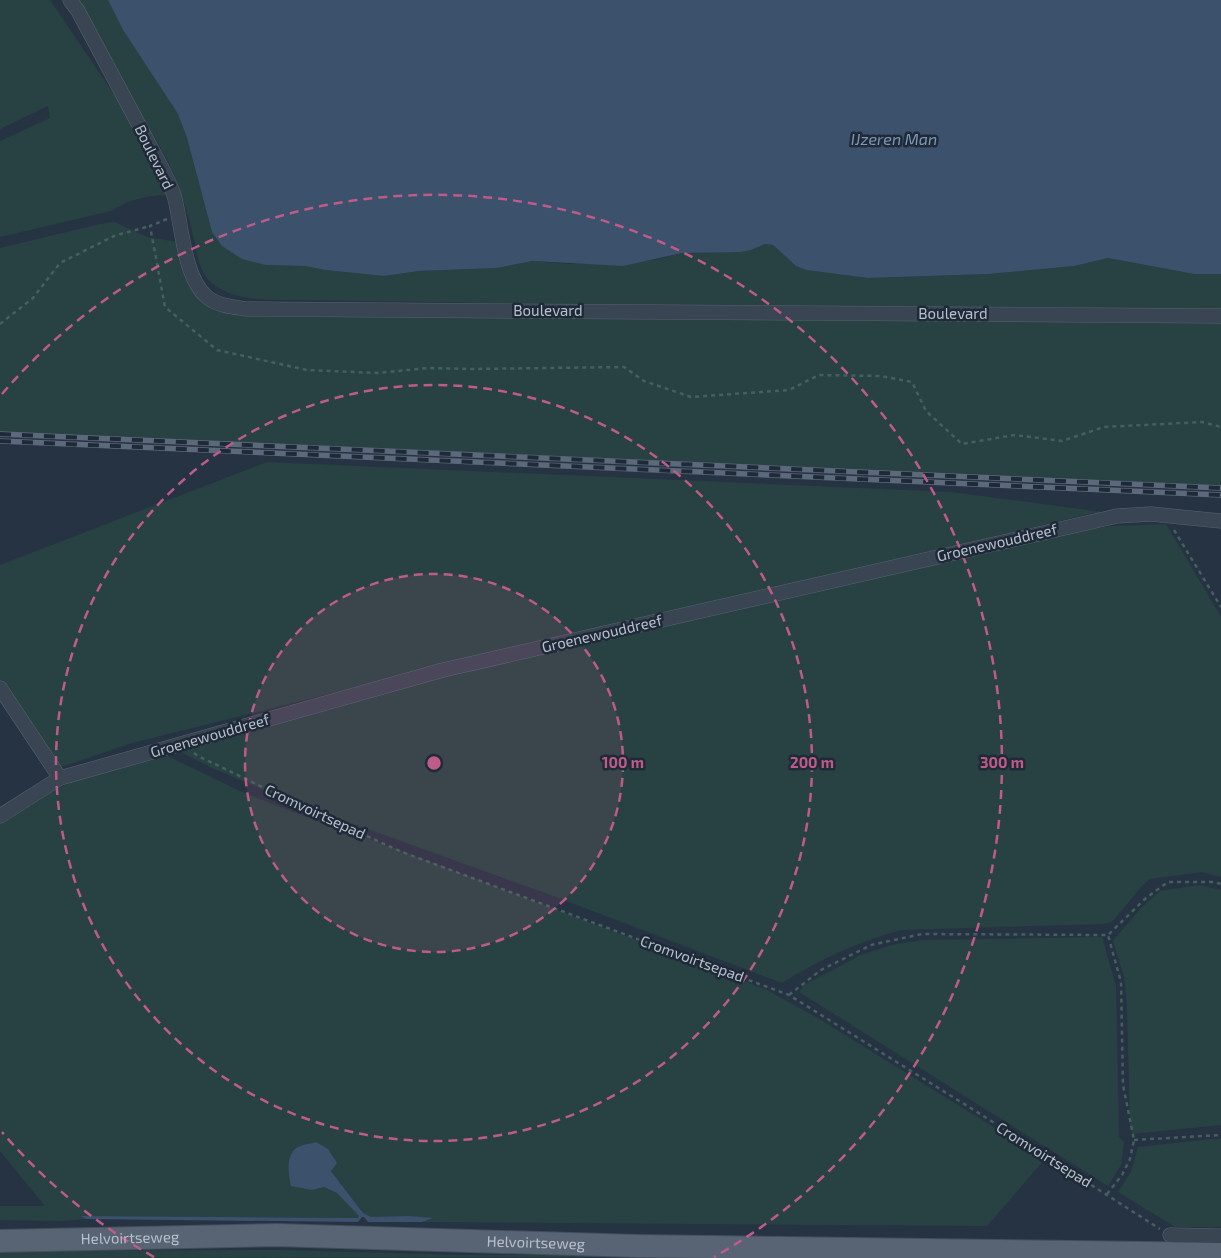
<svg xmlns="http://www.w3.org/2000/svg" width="1221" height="1258" viewBox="0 0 1221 1258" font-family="'Exo 2',sans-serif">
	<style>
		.green { fill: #284244 }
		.water { fill: #3b516c }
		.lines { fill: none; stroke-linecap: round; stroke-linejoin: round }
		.minor-casing { stroke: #586370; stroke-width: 15 }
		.primary-casing { stroke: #444e5c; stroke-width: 24 }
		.path { stroke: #465e60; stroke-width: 2.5; stroke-dasharray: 4 4; stroke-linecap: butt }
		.minor { stroke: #3a4553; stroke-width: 14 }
		.primary { stroke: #586473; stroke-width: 22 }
		.rail-casing { stroke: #5c697a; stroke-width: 5.5 }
		.rail { stroke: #1f2a38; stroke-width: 4; stroke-dasharray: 11; stroke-linecap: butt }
		.ring { fill: none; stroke: #be5b88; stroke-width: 2.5; stroke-dasharray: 9 6 }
		.labels { text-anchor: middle; stroke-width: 5; stroke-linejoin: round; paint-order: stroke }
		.street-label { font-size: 15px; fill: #b7c0cc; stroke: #1f2a38 }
		.water-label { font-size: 16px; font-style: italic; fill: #7d97b4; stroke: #1f2a38 }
		.centre { fill: #be5b88; stroke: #1f2a38; stroke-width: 2.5 }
		.ring-label { font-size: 15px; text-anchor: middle; font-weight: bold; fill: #be5b88; stroke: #1f2a38; stroke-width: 5; stroke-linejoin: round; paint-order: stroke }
	</style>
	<rect width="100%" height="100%" fill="#263343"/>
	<g class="green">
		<path d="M0 0H50L117 99 147 152 167 195C146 195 129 200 111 211L0 237V141L50 118 48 106 0 129Z"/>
		<path d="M78 0H108L123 30 178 114 187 138 212 232 266 265 305 266 325 270 384 276 419 271 497 268 533 261 570 264 655 260 682 253 751 250 765 244 773 245 796 266 806 270 868 278 989 274 1074 266 1108 258 1194 274H1221V309L635 305 292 300C265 299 235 302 212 283 197 271 197 249 192 231 189 217 184 202 179 188 168 153 142 119 124 88 107 60 93 29 78 0Z"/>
		<polygon points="115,222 147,237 177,242 203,302 481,317 1221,323 1221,489 813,472 469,453 0,435 0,248 100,224"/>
		<polygon points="267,462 951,492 1110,513 1093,513 1017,531 369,684 132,743 55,769 0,687 0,565"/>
		<path d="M1166 524 1221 617V877L1202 872 1150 879 1141 887 1113 921 1104 924 901 930C858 942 820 959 782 983L553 896 293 802 212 768 171 747 365 694 1051 535 1111 526Z"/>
		<polygon points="153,749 240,791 293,812 397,849 767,990 821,1020 1045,1159 987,1226 422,1222 431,1219 409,1216 371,1218 363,1213 311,1144 300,1146 312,1190 324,1187 337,1193 360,1216 358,1218 82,1216 86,1219 63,1221 0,1220 0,1206 45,1206 0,1151 0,822 42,797 89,772"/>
		<polygon points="1199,885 1221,890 1221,1125 1133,1134 1130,1129 1127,1006 1124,977 1113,941 1141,908 1160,891"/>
		<polygon points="1102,937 1116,986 1119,1137 1124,1142 1121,1165 1108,1186 799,992 804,985 861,955 892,945 922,940"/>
		<polygon points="1211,1139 1221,1139 1221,1227 1175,1227 1118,1192 1131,1172 1138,1147"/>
		<polygon points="279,1250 465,1255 625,1255 655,1257 0,1258 0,1251"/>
	</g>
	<g class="water">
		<polygon points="108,0 1221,0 1221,274 1194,274 1108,258 1074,266 989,274 868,278 806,270 796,266 773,245 765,244 751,250 740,252 682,253 623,266 533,261 497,268 419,271 384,276 325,270 305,266 266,265 242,259 222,246 212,232 187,138 178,114 123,30"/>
		<path d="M316 1142 328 1149 337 1163 331 1171 363 1213 371 1217 409 1216 433 1218 422 1222H368L364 1217H362L358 1222 86 1219 81 1216 358 1218 359 1216 337 1193 324 1187 312 1190 291 1186C288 1173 285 1152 300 1146 305 1144 311 1144 316 1142Z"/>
	</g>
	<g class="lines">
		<defs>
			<g id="minor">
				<path d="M70 0 78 11 163 170C167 178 171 187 174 195 182 223 183 277 207 297 218 306 233 307 247 309L1221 316"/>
				<polyline points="0,688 60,778"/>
				<polyline points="0,816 60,778 443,670 1117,516 1151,514 1221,521"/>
				<polyline points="1170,1235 1221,1236"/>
			</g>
			<g id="primary">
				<path id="s1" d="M0 1241 276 1235 636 1246 1221 1254"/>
			</g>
		</defs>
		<use href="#minor" class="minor-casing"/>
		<use href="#primary" class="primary-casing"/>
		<g class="path">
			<polyline points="167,219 150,226 165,307 217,350 307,370 377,373 428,368 472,369 624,367 644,381 691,397 789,390 819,375 881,376 912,382 926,411 962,444 1014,435 1062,441 1104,427 1202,422 1221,427"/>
			<polyline points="0,324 33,298 60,263 114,236 150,226"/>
			<polyline points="1174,530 1221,607"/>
			<polyline points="194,753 198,756 333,821 402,852 789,995 985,1117 1160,1229"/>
			<polyline points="789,995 821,970 871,945 922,934 1108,935 1146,898 1168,882 1214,882 1221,884"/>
			<polyline points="1134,1140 1221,1135"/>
			<polyline points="1107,1194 1122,1175 1130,1159 1134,1140 1123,1085 1121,982 1108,935"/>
		</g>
		<use href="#minor" class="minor"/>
		<use href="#primary" class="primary"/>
		<defs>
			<g id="rail">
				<polyline points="0,434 1221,488"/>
				<polyline points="0,441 1221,495"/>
			</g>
		</defs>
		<use href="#rail" class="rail-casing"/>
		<use href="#rail" class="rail"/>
	</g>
	<circle cx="434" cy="763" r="189" fill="#be5b88" fill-opacity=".12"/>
	<g class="ring">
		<circle cx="434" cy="763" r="189"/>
		<circle cx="434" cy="763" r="378"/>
		<path d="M154 1257A568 568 0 0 1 2 1132M2 394A568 568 0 1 1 714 1257"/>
	</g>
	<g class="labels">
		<g class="street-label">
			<text transform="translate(154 157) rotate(64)" y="5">Boulevard</text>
			<text x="548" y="316">Boulevard</text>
			<text x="953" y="319">Boulevard</text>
			<text transform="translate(997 543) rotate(-13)" y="5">Groenewouddreef</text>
			<text transform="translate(602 634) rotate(-13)" y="5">Groenewouddreef</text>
			<text transform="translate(210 736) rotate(-16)" y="5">Groenewouddreef</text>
			<text transform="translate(315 812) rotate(25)" y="5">Cromvoirtsepad</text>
			<text transform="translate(692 959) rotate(20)" y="5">Cromvoirtsepad</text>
			<text transform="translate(1044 1155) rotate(32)" y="5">Cromvoirtsepad</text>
			<text dy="5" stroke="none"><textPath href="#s1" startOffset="130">Helvoirtseweg</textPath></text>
			<text dy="5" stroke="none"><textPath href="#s1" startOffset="536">Helvoirtseweg</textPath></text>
		</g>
		<g class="water-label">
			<text x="894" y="145">IJzeren Man</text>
		</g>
	</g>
	<circle cx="434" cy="763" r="8" class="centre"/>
	<g class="ring-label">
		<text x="623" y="768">100 m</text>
		<text x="812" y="768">200 m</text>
		<text x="1002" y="768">300 m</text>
	</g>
</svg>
